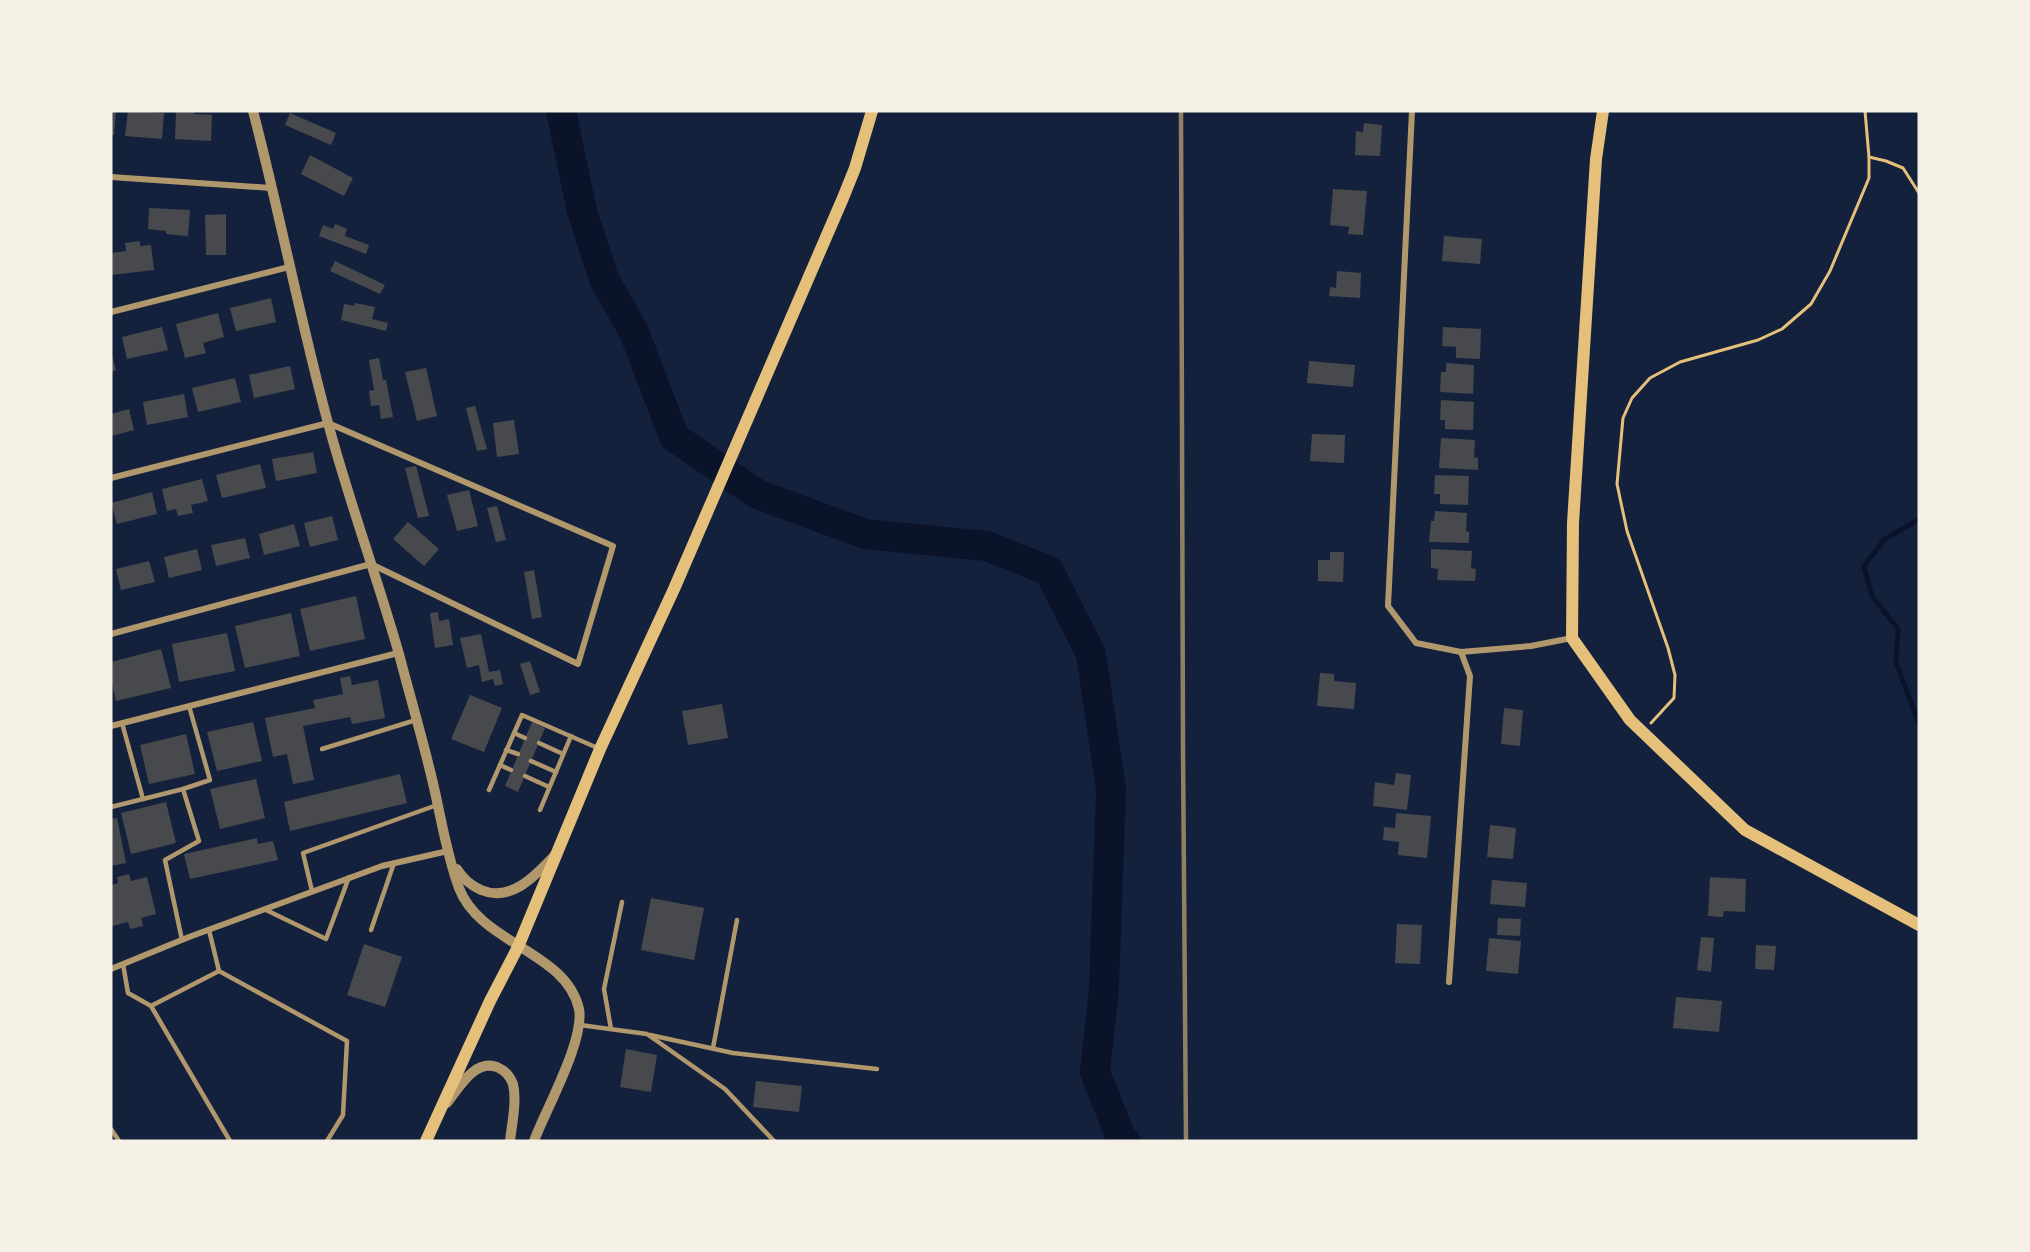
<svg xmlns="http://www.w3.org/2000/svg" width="2030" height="1252" viewBox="0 0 2030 1252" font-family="Rubik,sans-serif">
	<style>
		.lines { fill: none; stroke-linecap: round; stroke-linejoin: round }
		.stream { stroke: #0b132b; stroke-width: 5 }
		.river { stroke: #0b132b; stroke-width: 30 }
		.building { fill: #48494c }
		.path { stroke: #e5c07b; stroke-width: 3 }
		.service { stroke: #b1986c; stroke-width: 4.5 }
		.minor { stroke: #b1986c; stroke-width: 6 }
		.tertiary { stroke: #b1986c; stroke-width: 10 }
		.secondary { stroke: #e5c07b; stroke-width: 12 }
		.rail { stroke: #918062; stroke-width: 4.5 }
	</style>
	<rect width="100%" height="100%" fill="#14213d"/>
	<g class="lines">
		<polyline class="stream" points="1919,519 1884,540 1864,566 1872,596 1898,629 1896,662 1919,724"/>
		<polyline class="river" points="561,111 582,211 604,279 634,332 674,437 757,494 865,534 987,546 1049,571 1091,654 1111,789 1104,988 1095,1072 1121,1138 1125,1141"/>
	</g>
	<g class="building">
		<polygon points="111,111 116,111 114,135 111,135"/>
		<polygon points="128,111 164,113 162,139 125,136"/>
		<polygon points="176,111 195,111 194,114 212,115 211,141 175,139"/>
		<polygon points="290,113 336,133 331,145 285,125"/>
		<polygon points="1364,123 1382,125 1380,156 1355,155 1356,131 1363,132"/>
		<polygon points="310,155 353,178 344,196 301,174"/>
		<polygon points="1333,189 1367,191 1363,235 1348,234 1349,227 1330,225"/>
		<polygon points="149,208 190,210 188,236 166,234 166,231 148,229"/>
		<polygon points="226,214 226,255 206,255 205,215"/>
		<polygon points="335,224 347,229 345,236 369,245 366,254 319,236 323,225 333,229"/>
		<polygon points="1444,236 1482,239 1480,264 1442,261"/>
		<polygon points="140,241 140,246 151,245 154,270 111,275 111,253 126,251 125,243"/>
		<polygon points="335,261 385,285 380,294 330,271"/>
		<polygon points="1337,271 1361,273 1360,298 1329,296 1330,287 1336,288"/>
		<polygon points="271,298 276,322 236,331 230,308"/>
		<polygon points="355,303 375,307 372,319 388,323 386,331 341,320 344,304 354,306"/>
		<polygon points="218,313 224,337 203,343 206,353 185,358 176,324"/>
		<polygon points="162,327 168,350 127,359 122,337"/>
		<polygon points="1443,327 1481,329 1480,359 1456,358 1456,347 1442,346"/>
		<polygon points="111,352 116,370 111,372"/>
		<polygon points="379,358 383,380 386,380 393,417 381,419 379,405 371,406 369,391 374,390 369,360"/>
		<polygon points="1309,361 1355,365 1353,387 1307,383"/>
		<polygon points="1446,363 1474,365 1473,394 1440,392 1441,372 1446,372"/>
		<polygon points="290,366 295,389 254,398 249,375"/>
		<polygon points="426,368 437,416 417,421 405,372"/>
		<polygon points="235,378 241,402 198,412 192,388"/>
		<polygon points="184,394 188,417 147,425 143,402"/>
		<polygon points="1441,400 1474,402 1473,430 1445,429 1445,420 1440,420"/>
		<polygon points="475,406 487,449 477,451 466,408"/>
		<polygon points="129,409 134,430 111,436 111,414"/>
		<polygon points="514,420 519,454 497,457 493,423"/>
		<polygon points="1312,434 1345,435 1344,463 1310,461"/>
		<polygon points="1441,438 1475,440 1474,457 1478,458 1478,470 1439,468"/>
		<polygon points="313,452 317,473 276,481 272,459"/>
		<polygon points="260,464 266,488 222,498 216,475"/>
		<polygon points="416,466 429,516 418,518 405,468"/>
		<polygon points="1435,475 1469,476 1468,505 1440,504 1440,494 1434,494"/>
		<polygon points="202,479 208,501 191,505 193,513 178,516 176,509 167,511 162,489"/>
		<polygon points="469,490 478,526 457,531 447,495"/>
		<polygon points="152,492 157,514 117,524 111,503"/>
		<polygon points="497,506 506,540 496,542 487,508"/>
		<polygon points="1435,511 1467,513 1466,531 1469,532 1469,543 1429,542 1431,521 1434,521"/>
		<polygon points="332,516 338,540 310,547 304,523"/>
		<polygon points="408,522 439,549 424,566 393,539"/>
		<polygon points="294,524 300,546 264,555 259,534"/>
		<polygon points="245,538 250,558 216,566 211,545"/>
		<polygon points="197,549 202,570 169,578 164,557"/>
		<polygon points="1431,549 1472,551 1471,568 1476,569 1475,581 1437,580 1438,569 1431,568"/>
		<polygon points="1330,552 1344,552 1343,582 1318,581 1318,560 1330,560"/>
		<polygon points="149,561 155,582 121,590 116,569"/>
		<polygon points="534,570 542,617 532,619 524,572"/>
		<polygon points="356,596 365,639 310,651 300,609"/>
		<polygon points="438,612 439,621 449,619 453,645 435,648 430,613"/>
		<polygon points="291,613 300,656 245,668 235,626"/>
		<polygon points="227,633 235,671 179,682 172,644"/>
		<polygon points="481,634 489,672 500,670 503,684 495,686 493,679 482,682 479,665 467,668 460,638"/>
		<polygon points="161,649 171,688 116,701 111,679 111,662"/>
		<polygon points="530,661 540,692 530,695 520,664"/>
		<polygon points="1320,673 1334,674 1334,681 1356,683 1354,709 1317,706"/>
		<polygon points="350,676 352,685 378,680 385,718 352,724 350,717 303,726 314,780 293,784 287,754 273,757 265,718 315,708 313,700 343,694 340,678"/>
		<polygon points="470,695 502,708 484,752 451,739"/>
		<polygon points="722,704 728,738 688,745 682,711"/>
		<polygon points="1504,708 1523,710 1520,746 1501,744"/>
		<polygon points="253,722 262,761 217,771 207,732"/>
		<polygon points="532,722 545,728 518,792 505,786"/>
		<polygon points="186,734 195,774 149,784 140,745"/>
		<polygon points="1396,773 1411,775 1407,810 1373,806 1375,782 1394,785"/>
		<polygon points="400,774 407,803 290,831 284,802"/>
		<polygon points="256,779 265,818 220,829 210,789"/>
		<polygon points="166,802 176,843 131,854 121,813"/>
		<polygon points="1396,813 1431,816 1427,858 1398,855 1399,842 1383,840 1384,827 1395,828"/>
		<polygon points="117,818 126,863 111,866 111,819"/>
		<polygon points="1490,825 1516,828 1513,859 1487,857"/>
		<polygon points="257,838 258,844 273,841 278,860 190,879 184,854"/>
		<polygon points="129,874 131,881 147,877 156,914 141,918 143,926 130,929 128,922 112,926 111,920 111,885 118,883 117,877"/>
		<polygon points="1710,877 1746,879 1745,912 1724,911 1723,917 1708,916"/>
		<polygon points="1492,880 1527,883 1525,907 1490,904"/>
		<polygon points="651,898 704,908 694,960 641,950"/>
		<polygon points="1498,918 1521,919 1520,936 1497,935"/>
		<polygon points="1397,924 1422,925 1420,964 1395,963"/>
		<polygon points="1701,937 1714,938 1711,972 1697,970"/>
		<polygon points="1489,938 1521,941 1518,974 1486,971"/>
		<polygon points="364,944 402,957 385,1007 347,995"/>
		<polygon points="1756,945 1776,946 1774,970 1755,969"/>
		<polygon points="1676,997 1722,1001 1719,1032 1673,1028"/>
		<polygon points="626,1049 657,1055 651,1092 620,1087"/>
		<polygon points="756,1081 802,1086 799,1112 753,1107"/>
	</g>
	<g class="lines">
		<g class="path">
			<polyline points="1865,111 1869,157 1886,161 1903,168 1919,193"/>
			<polyline points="1651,723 1674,698 1675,675 1668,648 1627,531 1617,484 1623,418 1632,398 1650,378 1680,362 1758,340 1782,329 1811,304 1830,271 1869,178 1869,157"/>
		</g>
		<g class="service">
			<polyline points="122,723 143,799"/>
			<polyline points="514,733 525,738"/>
			<polyline points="539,743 563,754"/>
			<polyline points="322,749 416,720"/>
			<polyline points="506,750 518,754"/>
			<polyline points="531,761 556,772"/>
			<polyline points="500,765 511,770"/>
			<polyline points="525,776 549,787"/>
			<polyline points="489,790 522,715 600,749"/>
			<polyline points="111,807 183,789"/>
			<polyline points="540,810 571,736"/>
			<polyline points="312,891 303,853 437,805"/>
			<polyline points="264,909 326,939 349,877"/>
			<polyline points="209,930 219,971 347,1041 343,1115 327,1141"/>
			<polyline points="371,930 394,863"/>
			<polyline points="182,940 165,860 199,841 183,789 210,780 189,706"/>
			<polyline points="123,964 128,993 151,1006 230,1141"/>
			<polyline points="151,1006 219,971"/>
			<polyline points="580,1025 647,1034 725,1089 774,1141"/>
			<polyline points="611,1029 604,989 622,902"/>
			<polyline points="650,1035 733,1053 877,1069"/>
			<polyline points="713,1048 737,920"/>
			<polyline points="111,1129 119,1141"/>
		</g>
		<g class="minor">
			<polyline points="1412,111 1388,606 1416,643 1461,652 1531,646 1572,638"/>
			<polyline points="111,177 271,188"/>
			<polyline points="111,312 289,267"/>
			<polyline points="111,478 328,423 613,546 578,664 371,564 111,634"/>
			<polyline points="111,726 398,653"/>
			<polyline points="111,969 189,937 382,866 448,851"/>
			<polyline points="1449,982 1470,676 1461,652"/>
		</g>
		<g class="tertiary">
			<path d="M253 111C280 214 300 320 328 423 349 501 377 577 399 654 410 696 422 737 432 779 441 816 446 853 459 888 480 944 566 951 579 1009 585 1040 546 1109 534 1141"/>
			<path d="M457 869C463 879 470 885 481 890 512 903 537 874 556 854"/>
			<path d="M447 1103C459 1088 474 1059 497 1067 504 1070 510 1076 513 1084 517 1101 512 1123 510 1141"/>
		</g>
		<g class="secondary">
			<polyline points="1603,111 1596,159 1573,523 1572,638 1630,720 1745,830 1919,925"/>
			<polyline points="426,1141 490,1001 518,947 600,749 674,589 843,198 855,168 872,111"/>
		</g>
		<polyline class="rail" points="1181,111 1183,748 1186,1141"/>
	</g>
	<rect width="2030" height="1252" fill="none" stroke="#f6f1e7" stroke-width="225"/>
</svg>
